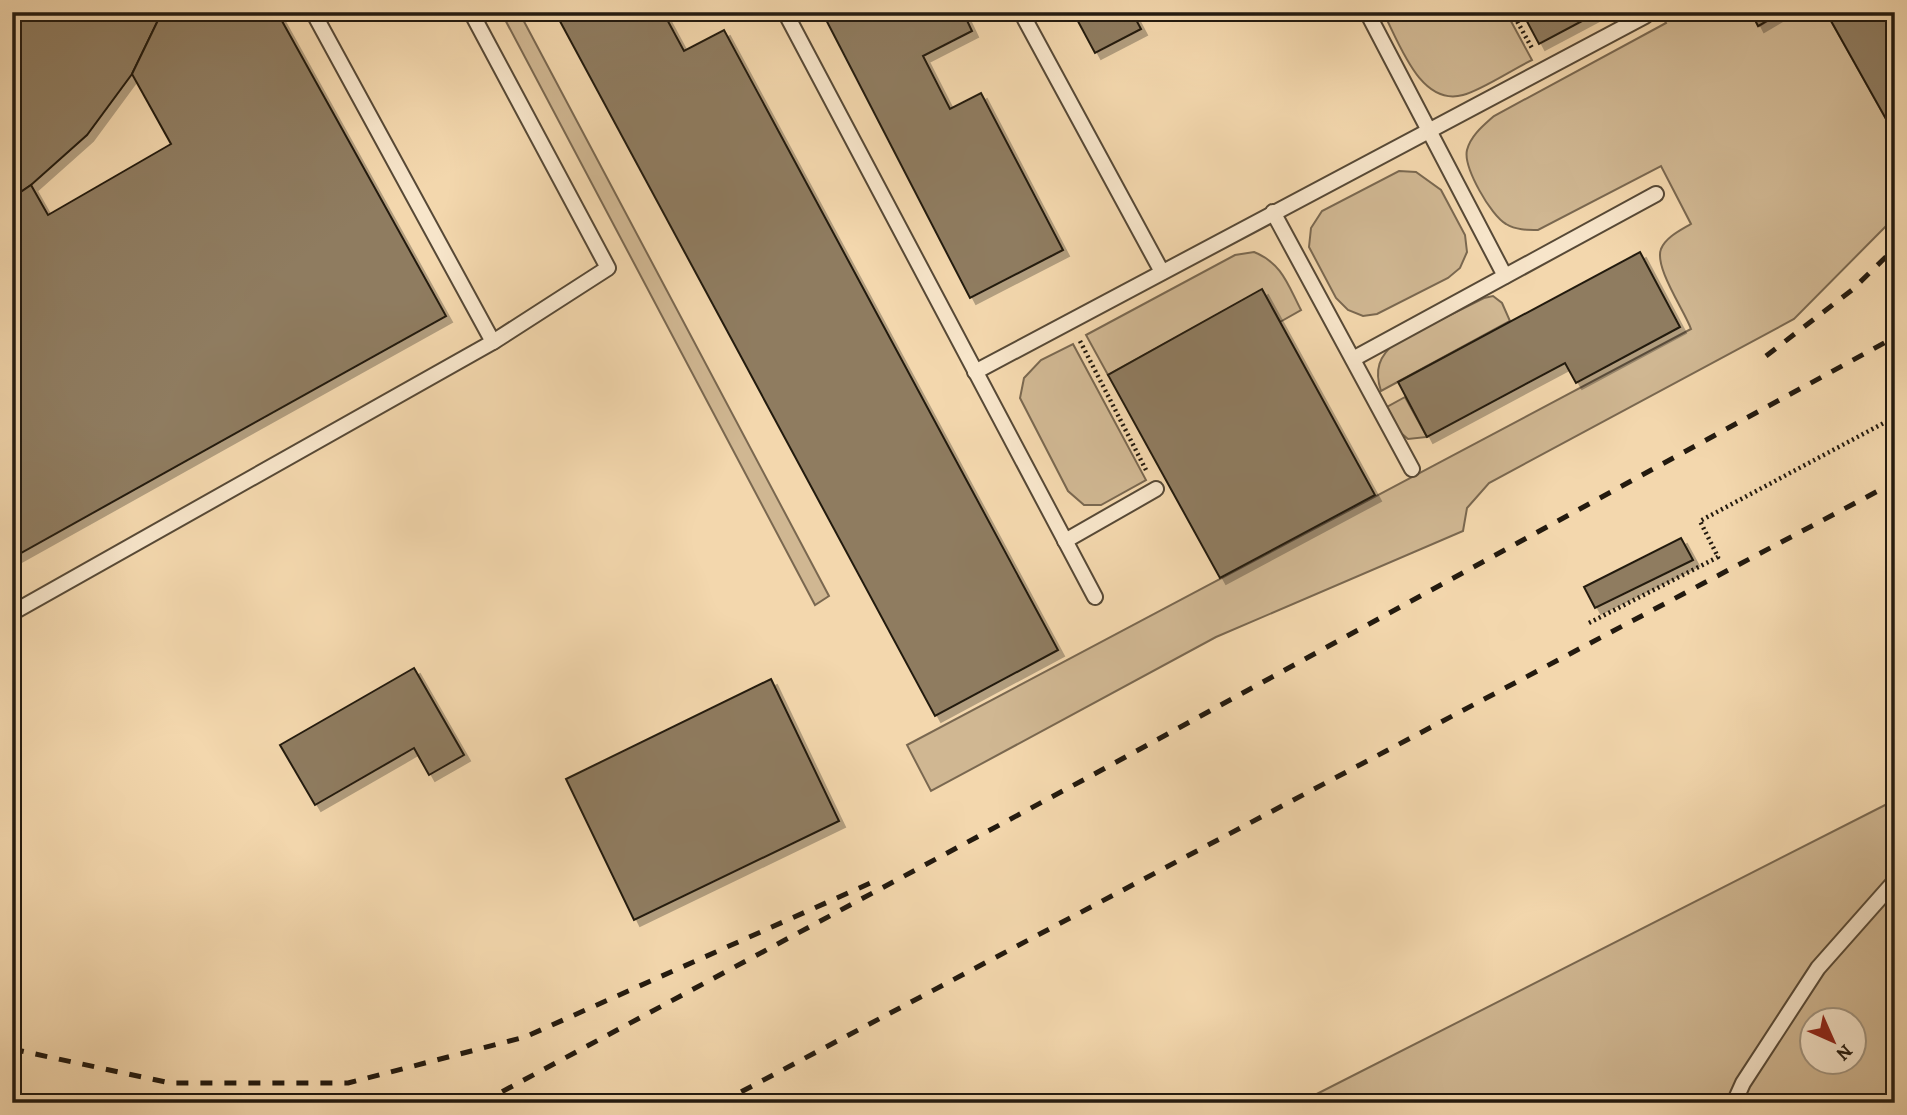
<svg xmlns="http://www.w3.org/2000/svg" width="1907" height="1115" viewBox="0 0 1907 1115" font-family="Alegreya,serif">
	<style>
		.green { fill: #d0b792; stroke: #7a6850; stroke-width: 2; fill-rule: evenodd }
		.building { fill: #8f7c61; stroke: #231a0f; stroke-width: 2; filter: url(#shadow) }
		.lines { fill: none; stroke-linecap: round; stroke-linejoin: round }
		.lane-casing { stroke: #574936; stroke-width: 18 }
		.path { stroke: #231a0f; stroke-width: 4.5; stroke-dasharray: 2 3.5; stroke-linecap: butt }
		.lane { stroke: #f7e5ca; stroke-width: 14 }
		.rail { stroke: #231a0f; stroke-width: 5; stroke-dasharray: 12 12; stroke-linecap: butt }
	</style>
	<defs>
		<filter id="shadow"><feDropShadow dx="6" dy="6" stdDeviation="0" flood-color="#0004"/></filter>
	</defs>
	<rect width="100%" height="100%" fill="#f3d7ad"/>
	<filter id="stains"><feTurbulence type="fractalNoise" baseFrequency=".00286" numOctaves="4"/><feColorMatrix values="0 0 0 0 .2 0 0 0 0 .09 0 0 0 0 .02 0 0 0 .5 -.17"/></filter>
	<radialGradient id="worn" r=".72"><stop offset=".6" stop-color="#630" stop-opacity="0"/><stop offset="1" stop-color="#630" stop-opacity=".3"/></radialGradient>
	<g class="green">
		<polygon points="501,12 519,12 829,596 815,605"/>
		<path d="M1383 12H1506L1532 60C1513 69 1482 90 1463 95 1420 107 1399 42 1383 12Z"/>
		<path d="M1660 12H1751L1759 26 1782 12H1826L1886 119 1892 129 1895 128V217L1794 319 1489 483 1467 508 1463 531 1216 637 931 791 907 745 1691 329C1684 310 1654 267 1661 249 1666 237 1681 230 1691 224L1661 166 1538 230C1527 230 1516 230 1506 224 1491 216 1463 167 1467 150 1471 135 1484 125 1494 116L1666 23Z"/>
		<polygon points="1399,171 1416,172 1441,190 1465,235 1467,252 1460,268 1448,278 1377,314 1363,316 1348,310 1336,298 1309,247 1311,228 1322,211"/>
		<path d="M1254 252C1282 263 1288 285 1301 310L1280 322 1262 290 1108 375 1086 335 1235 255Z"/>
		<path d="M1493 296 1502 303 1510 321 1381 391C1374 370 1379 356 1396 342L1484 298Z"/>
		<polygon points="1073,344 1146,480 1101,505 1084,505 1068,491 1020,398 1024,378 1041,360"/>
		<polygon points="1405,397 1427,437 1408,439 1401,433 1387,407"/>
		<path d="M1895 800V1103H1299ZM1812 1020H1854V1062H1812Z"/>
	</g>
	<g class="building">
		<polygon points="12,12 162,12 132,74 87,135 31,185 12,198"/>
		<polygon points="162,12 277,12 446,316 12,558 12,198 31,185 48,215 171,144 132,74"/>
		<polygon points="555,12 663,12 684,51 724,30 1058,650 935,716"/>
		<polygon points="822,12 963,12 972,31 923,56 950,109 981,93 1063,250 970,298"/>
		<polygon points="1073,12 1132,12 1141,29 1095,53"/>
		<polygon points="1522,12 1599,12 1539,44"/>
		<polygon points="1751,12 1782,12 1758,26"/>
		<polygon points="1826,12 1895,12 1895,114 1886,119"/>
		<polygon points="1640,252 1680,327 1576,383 1565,363 1427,437 1398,382"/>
		<polygon points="1262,289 1375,495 1220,578 1108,375"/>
		<polygon points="1681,538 1693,560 1595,608 1584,587"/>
		<polygon points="414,668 464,755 429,775 414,748 315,805 280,745"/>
		<polygon points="771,679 839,821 634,920 566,779"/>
	</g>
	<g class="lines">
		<defs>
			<g id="lane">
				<polyline points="471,12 608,268 493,342"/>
				<polyline points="785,12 1095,597"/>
				<polyline points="1021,12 1162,272"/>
				<polyline points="1367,12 1505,276"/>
				<polyline points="1273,212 1412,469"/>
				<polyline points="1353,359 1656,194"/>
				<polyline points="975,372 1645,16"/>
				<polyline points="1065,541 1156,489"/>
				<polyline points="12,613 493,342 313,12"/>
				<polyline points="1734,1103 1743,1083 1818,968 1895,881"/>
			</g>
		</defs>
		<use href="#lane" class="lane-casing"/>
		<g class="path">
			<polyline points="1512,12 1533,50"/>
			<polyline points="1666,19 1682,12"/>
			<polyline points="1080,341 1146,470"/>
			<polyline points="1589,623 1718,557 1700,521 1895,417"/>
		</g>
		<use href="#lane" class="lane"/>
		<g class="rail">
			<polyline points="1766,356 1852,290 1895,248"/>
			<polyline points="12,1049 170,1083 348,1083 525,1037 875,881"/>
			<polyline points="481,1103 1087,778 1895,337"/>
			<polyline points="720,1103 1895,482"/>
		</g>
	</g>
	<rect width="1907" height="1115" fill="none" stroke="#f3d7ad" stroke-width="42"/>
	<rect x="14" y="14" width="1879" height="1087" fill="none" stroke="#231a0f" stroke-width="3.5"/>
	<rect x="21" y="21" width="1865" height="1073" fill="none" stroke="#231a0f" stroke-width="2"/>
	<g transform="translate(1833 1041) rotate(135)"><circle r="33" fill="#f7e5ca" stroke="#a2947f" stroke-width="2"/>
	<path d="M0-5L12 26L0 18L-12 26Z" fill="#8f2418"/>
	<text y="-10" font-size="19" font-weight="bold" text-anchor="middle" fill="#231a0f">N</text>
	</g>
	<rect width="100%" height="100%" filter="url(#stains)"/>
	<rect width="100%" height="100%" fill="url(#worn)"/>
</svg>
